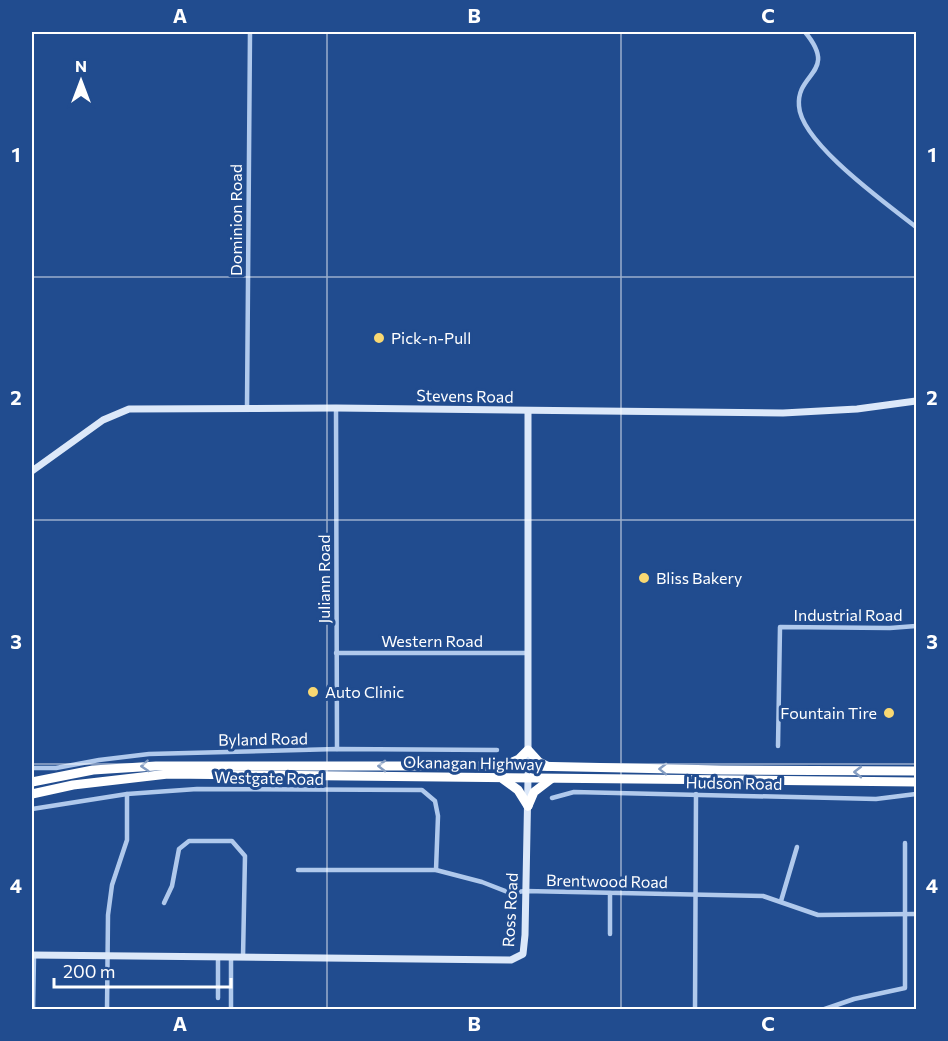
<svg xmlns="http://www.w3.org/2000/svg" width="948" height="1041" viewBox="0 0 948 1041" font-family="Commissioner,sans-serif">
	<style>
		.lines { fill: none; stroke-linecap: round; stroke-linejoin: round }
		.street { stroke: #b0c9ec; stroke-width: 4.5 }
		.secondary { stroke: #dce8f9; stroke-width: 7 }
		.highway { stroke: #fff; stroke-width: 9 }
		.oneway { stroke: #859dc1 }
		.grid { fill: none; stroke: #fff; stroke-width: 1.5; stroke-opacity: 0.55 }
		.poi-dot { fill: #f9d872; stroke: #214c8f; stroke-width: 2 }
		.labels { text-anchor: middle; stroke-width: 6; stroke-linejoin: round; paint-order: stroke }
		.street-label { font-size: 16px; fill: #fff; stroke: #214c8f }
		.poi-label { font-size: 16px; fill: #fff; stroke: #214c8f; text-anchor: start }
		.neatline { fill: none; stroke: #fff; stroke-width: 2 }
		.grid-label { font-size: 20px; text-anchor: middle; font-weight: bold; fill: #fff }
	</style>
	<rect width="100%" height="100%" fill="#214c8f"/>
	<g class="lines">
		<g class="street">
			<path d="M805 32C839 73 796 72 799 106 801 143 887 204 916 227"/>
			<polyline points="247,408 250,32"/>
			<polyline points="336,408 337,749"/>
			<polyline points="336,653 528,653"/>
			<polyline points="778,746 780,627 890,628 916,626"/>
			<polyline points="32,768 56,768 99,760 149,754 337,749 497,750"/>
			<polyline points="552,798 574,792 876,799 916,794"/>
			<polyline points="32,809 127,794 197,789 422,790 435,801 438,816 436,870"/>
			<polyline points="298,870 436,870 482,882 510,893 525,891 763,896 818,915 916,914"/>
			<polyline points="781,901 797,847"/>
			<polyline points="164,903 172,886 179,849 189,841 232,841 245,856 243,957"/>
			<polyline points="610,934 610,894"/>
			<polyline points="218,958 218,998"/>
			<polyline points="231,958 231,1010"/>
			<polyline points="33,1010 34,956"/>
			<polyline points="107,1010 108,915 112,885 127,840 127,794"/>
			<polyline points="695,1010 696,794"/>
			<polyline points="822,1010 854,999 905,988 905,843"/>
		</g>
		<g class="secondary">
			<polyline points="32,471 103,420 129,409 336,408 783,413 857,409 916,401"/>
			<polyline points="32,955 511,960 523,954 525,935 528,779 528,411"/>
		</g>
		<g class="highway">
			<polyline points="506,765 519,759 528,750 539,762 547,766"/>
			<polyline points="503,779 518,790 528,806"/>
			<polyline points="32,782 93,770 156,766 528,766 721,770 916,771"/>
			<polyline points="32,794 73,785 168,774 916,782"/>
			<polyline points="528,806 534,792 551,779"/>
		</g>
	</g>
	<defs><path id="oneway-chevron" d="M-2-3.5L2.5 0L-2 3.5" fill="none" stroke-width="1.6" stroke-linecap="round" stroke-linejoin="round" transform="scale(1.5)"/></defs>
	<g class="oneway">
		<use href="#oneway-chevron" transform="translate(145 766) rotate(176)"/>
		<use href="#oneway-chevron" transform="translate(382 766) rotate(-180)"/>
		<use href="#oneway-chevron" transform="translate(663 769) rotate(-179)"/>
		<use href="#oneway-chevron" transform="translate(858 772) rotate(-180)"/>
	</g>
	<path class="grid" d="M327 32V1010M621 32V1010M32 277H916M32 520H916M32 764H916"/>
	<g class="poi-dot">
		<circle cx="379" cy="338" r="6"/>
		<circle cx="644" cy="578" r="6"/>
		<circle cx="313" cy="692" r="6"/>
		<circle cx="889" cy="713" r="6"/>
	</g>
	<g class="labels">
		<g class="street-label">
			<text transform="translate(236 220) rotate(-90)" y="6">Dominion Road</text>
			<text transform="translate(465 396) rotate(1)" y="6">Stevens Road</text>
			<text transform="translate(324 579) rotate(-90)" y="6">Juliann Road</text>
			<text x="848" y="621">Industrial Road</text>
			<text x="432" y="647">Western Road</text>
			<text transform="translate(263 739) rotate(-1)" y="6">Byland Road</text>
			<text transform="translate(473 763) rotate(1)" y="6">Okanagan Highway</text>
			<text transform="translate(269 778) rotate(1)" y="6">Westgate Road</text>
			<text transform="translate(734 783) rotate(1)" y="6">Hudson Road</text>
			<text transform="translate(607 881) rotate(1)" y="6">Brentwood Road</text>
			<text transform="translate(510 910) rotate(-87)" y="6">Ross Road</text>
		</g>
		<g class="poi-label">
			<text x="391" y="344">Pick-n-Pull</text>
			<text x="656" y="584">Bliss Bakery</text>
			<text x="325" y="698">Auto Clinic</text>
			<text x="877" y="719" text-anchor="end">Fountain Tire</text>
		</g>
	</g>
	<rect width="948" height="1041" fill="none" stroke="#214c8f" stroke-width="66"/>
	<g transform="translate(81 81)" stroke="#214c8f" stroke-width="4.5" paint-order="stroke">
	<path d="M0-4.5L10 22L0 15L-10 22Z" fill="#ffffff"/>
	<text y="-9" font-size="16" font-weight="bold" text-anchor="middle" fill="#ffffff">N</text>
	</g>
	<path d="M54 978v9h177v-9" fill="none" stroke="#ffffff" stroke-width="3"/>
	<text x="63" y="978" font-size="18" fill="#ffffff" stroke="#214c8f" stroke-width="4.5" paint-order="stroke">200 m</text>
	<rect x="33" y="33" width="882" height="975" class="neatline"/>
	<g class="grid-label">
		<text x="180" y="23">A</text>
		<text x="474" y="23">B</text>
		<text x="768" y="23">C</text>
		<text x="16" y="162">1</text>
		<text x="932" y="162">1</text>
		<text x="16" y="405">2</text>
		<text x="932" y="405">2</text>
		<text x="16" y="649">3</text>
		<text x="932" y="649">3</text>
		<text x="16" y="893">4</text>
		<text x="932" y="893">4</text>
		<text x="180" y="1031">A</text>
		<text x="474" y="1031">B</text>
		<text x="768" y="1031">C</text>
	</g>
</svg>
